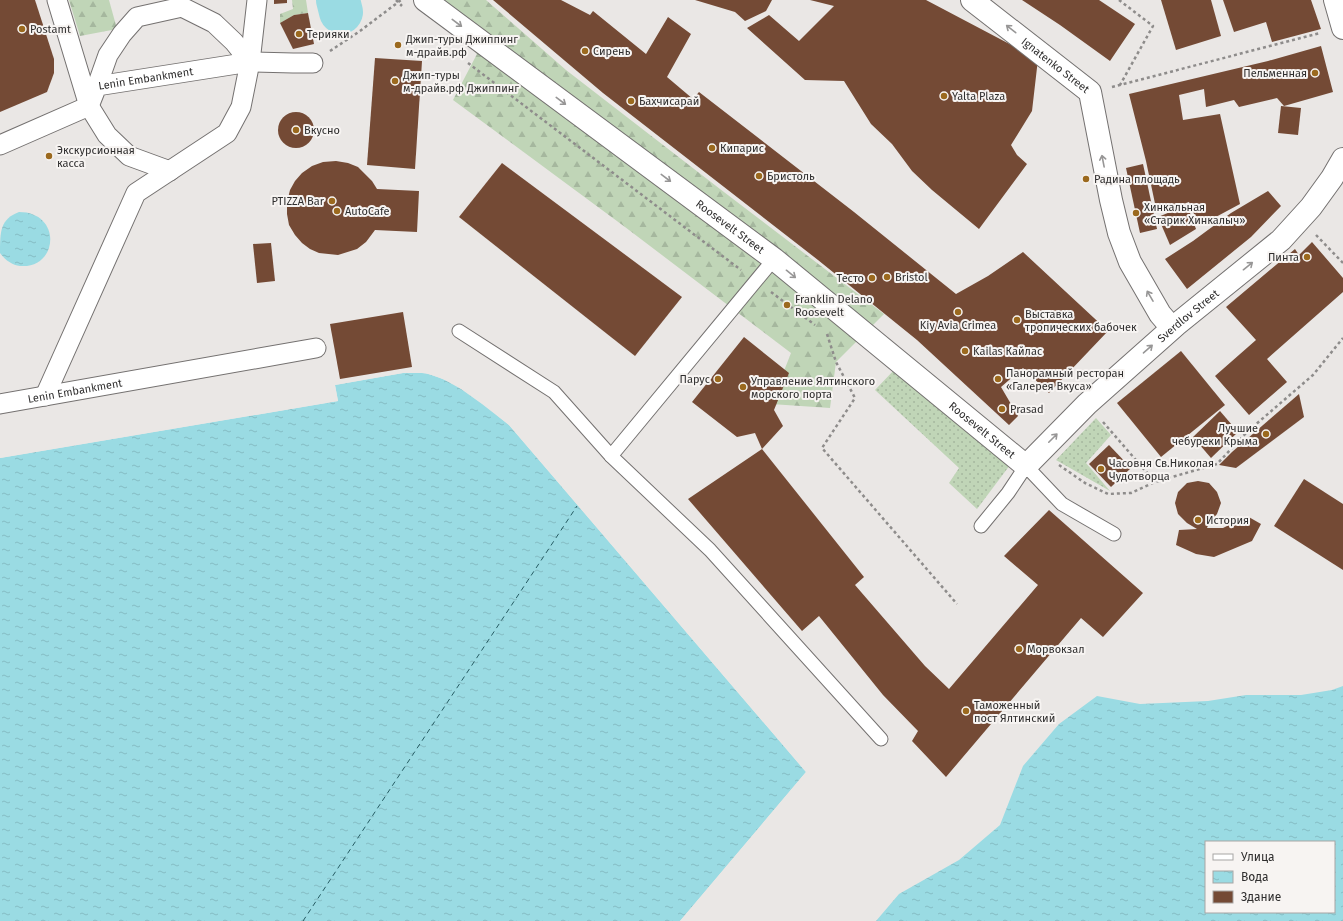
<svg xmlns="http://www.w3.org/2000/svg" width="1343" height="921" viewBox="0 0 1343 921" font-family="'Fira Sans',sans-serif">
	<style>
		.grass { fill: url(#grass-dots) }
		.forest { fill: url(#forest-firs) }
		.water { fill: url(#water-ripples); fill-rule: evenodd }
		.pier { fill: #eae7e5 }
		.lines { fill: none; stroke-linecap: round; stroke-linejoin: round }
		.river { stroke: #9adbe3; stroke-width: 44 }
		.ferry { stroke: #265c63; stroke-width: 1; stroke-dasharray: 5 4; stroke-linecap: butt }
		.building { fill: #744a35 }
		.service-casing { stroke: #747170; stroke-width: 15 }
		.pedestrian-casing { stroke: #747170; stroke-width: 21 }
		.minor-casing { stroke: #747170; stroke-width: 24 }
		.secondary-casing { stroke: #747170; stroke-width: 24 }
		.path { stroke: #8e8c8b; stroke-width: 2.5; stroke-dasharray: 3 3; stroke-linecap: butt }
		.service { stroke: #fff; stroke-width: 13 }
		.pedestrian { stroke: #fff; stroke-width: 19 }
		.minor { stroke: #fff; stroke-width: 22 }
		.secondary { stroke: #fff; stroke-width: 22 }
		.oneway { stroke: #979696 }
		.poi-dot { fill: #9b691e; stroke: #f7f4f2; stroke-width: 1.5 }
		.labels { text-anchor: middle; stroke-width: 4; stroke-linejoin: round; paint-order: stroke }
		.poi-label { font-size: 11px; fill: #2f2e2e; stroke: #f7f4f2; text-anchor: start }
		.street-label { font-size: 11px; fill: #2f2e2e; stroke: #f7f4f2 }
	</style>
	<defs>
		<pattern id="grass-dots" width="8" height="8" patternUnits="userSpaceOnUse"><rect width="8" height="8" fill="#c0d5b7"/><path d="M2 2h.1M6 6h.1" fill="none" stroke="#a5b79e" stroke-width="1.8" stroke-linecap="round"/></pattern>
		<pattern id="forest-firs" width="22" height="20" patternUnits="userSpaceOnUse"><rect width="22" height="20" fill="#c0d5b7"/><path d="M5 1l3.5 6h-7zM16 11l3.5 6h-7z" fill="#a5b79e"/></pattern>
		<pattern id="water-ripples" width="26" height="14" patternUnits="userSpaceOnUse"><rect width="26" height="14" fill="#9adbe3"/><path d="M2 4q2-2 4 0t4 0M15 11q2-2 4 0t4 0" fill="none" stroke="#85bcc3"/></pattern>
	</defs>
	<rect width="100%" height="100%" fill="#eae7e5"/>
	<g class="grass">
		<polygon points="895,369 1010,465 977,509 949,483 959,468 875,390"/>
		<polygon points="1096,418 1111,435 1086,463 1110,491 1056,460"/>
	</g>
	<g class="forest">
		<polygon points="69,0 109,0 117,29 80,36"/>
		<polygon points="292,0 306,0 308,13 294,15 280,23 280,14 293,9"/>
		<polygon points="425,0 486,0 566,70 720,189 884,314 836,362 830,408 771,404 791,353 625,227 453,100 477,54"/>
	</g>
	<g class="water">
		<path d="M19 212C62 212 59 269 20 266 12 265 5 260 0 253 0 232 0 219 19 212Z"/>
		<path d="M403 373C411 373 420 372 428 374 459 382 485 405 509 425L806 772 680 921H0V458L338 401 335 385Z"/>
		<path d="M1343 686V921H876L899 894 959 860 1000 825 1023 766 1059 724 1097 696 1140 704 1208 701 1246 695H1301L1332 690ZM1206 842H1334V912H1206Z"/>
	</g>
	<polygon class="pier" points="402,371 426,371 444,377 484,402 511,424 807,771 807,773 683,921 680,921 806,772 509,425 482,404 461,389 443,379 426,373 403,373 335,385 338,401 0,458 0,456 336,400 333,385 334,383"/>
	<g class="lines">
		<polyline class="river" points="338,0 341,12"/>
		<polyline class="ferry" points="303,921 577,506"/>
	</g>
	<g class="building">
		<polygon points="0,0 35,0 54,59 54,73 47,92 0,112"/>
		<polygon points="274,0 287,0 287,3 274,4"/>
		<polygon points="493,0 561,0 590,15 593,11 646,54 668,17 691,34 667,77 693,99 699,92 854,212 956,294 988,276 1023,252 1108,331 1049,393 1023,368 1001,387 1018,416 1009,425 917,340 818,260 603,93"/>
		<polygon points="695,0 772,0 766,11 745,21 735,12"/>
		<polygon points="810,0 926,0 1038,59 1032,111 1011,145 1017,155 1027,164 979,229 932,190 912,171 892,144 871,124 844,81 805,80 747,28 769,15 799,41 834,6"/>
		<polygon points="1022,0 1099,0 1135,24 1110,61 1060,25"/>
		<polygon points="1161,0 1211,0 1221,36 1176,50"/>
		<polygon points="1223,0 1311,0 1321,29 1272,42 1266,22 1234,32"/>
		<polygon points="308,13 314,44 293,49 280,23 294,15"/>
		<polygon points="1321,46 1333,92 1284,106 1277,98 1239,107 1234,100 1206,107 1204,89 1179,95 1183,120 1220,114 1240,204 1199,226 1189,202 1157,213 1146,161 1129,94 1268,61"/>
		<polygon points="375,58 422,61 415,169 367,165"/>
		<polygon points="1281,106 1301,108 1298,135 1278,133"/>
		<circle cx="296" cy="130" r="18"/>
		<polygon points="336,161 348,163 358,167 372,181 377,189 419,191 417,232 375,230 366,242 357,249 338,255 319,253 310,249 302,243 295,235 289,225 287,214 287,202 290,190 295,181 302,173 312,166 323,162"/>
		<polygon points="502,163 682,297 635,356 459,217"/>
		<polygon points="1143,164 1157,229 1140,233 1126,168"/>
		<polygon points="1268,191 1281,206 1251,237 1187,289 1165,259 1193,241 1231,213"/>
		<polygon points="1187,205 1196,229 1170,245 1158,217"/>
		<polygon points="1312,242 1343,278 1343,292 1267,359 1287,382 1249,415 1215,376 1256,340 1226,307 1295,249 1299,255"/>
		<polygon points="271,243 275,281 257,283 253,244"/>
		<polygon points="403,312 412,367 340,379 330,324"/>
		<polygon points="744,337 789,373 774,410 783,426 762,449 755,433 737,437 692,402"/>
		<polygon points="1181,351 1225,405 1161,457 1117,403"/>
		<polygon points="1299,394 1304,417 1236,468 1219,465 1232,452"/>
		<polygon points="1220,411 1238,432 1211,458 1193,437"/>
		<polygon points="1109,445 1131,468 1111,487 1089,464"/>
		<polygon points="762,449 864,577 855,585 925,666 949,689 1038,585 1004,556 1049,510 1143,593 1103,637 1081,618 946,777 912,741 918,731 883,695 819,616 802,631 688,499"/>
		<polygon points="1304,479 1343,504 1343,570 1274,526"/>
		<polygon points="1198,481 1209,483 1217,492 1221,503 1217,514 1209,523 1207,528 1223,528 1247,516 1261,524 1252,541 1214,557 1196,554 1176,545 1179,530 1197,529 1187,523 1178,514 1175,503 1178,492 1187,483"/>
	</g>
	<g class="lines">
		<defs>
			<g id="service">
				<polyline points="459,331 554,392 611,456 774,259"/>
				<polyline points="611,456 710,550 881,739"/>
				<polyline points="981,526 1008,493 1026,466 1062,504 1114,534"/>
			</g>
			<g id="pedestrian">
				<polyline points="57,0 89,106 107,135 129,156 170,171"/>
				<polyline points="97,86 108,55 122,34 137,17 182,7 214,23 234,42 250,62"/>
				<path id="s1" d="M0 145 89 106 97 86 250 62 293 63H313"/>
				<polyline points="45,396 136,193 227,133 241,107 250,62 257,0"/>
				<path id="s2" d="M0 404 316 348"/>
			</g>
			<g id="minor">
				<path id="s3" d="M972 0 1090 92 1111 200 1119 233 1130 262 1160 314 1172 328"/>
			</g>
			<g id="secondary">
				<path id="s4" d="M425 0 774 259 1026 466 1087 404 1176 325 1281 240 1311 207 1332 178 1343 159"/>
				<polyline points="1335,0 1343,28"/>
			</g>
		</defs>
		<use href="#service" class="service-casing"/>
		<use href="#pedestrian" class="pedestrian-casing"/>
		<use href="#minor" class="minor-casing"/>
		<use href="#secondary" class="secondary-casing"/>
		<g class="path">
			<polyline points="396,0 402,6"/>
			<polyline points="1119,0 1153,26 1120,85"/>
			<polyline points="330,51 360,31 401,0"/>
			<polyline points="468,63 741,270"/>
			<polyline points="1112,87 1320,33"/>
			<polyline points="1316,235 1343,263"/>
			<polyline points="771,292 815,325"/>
			<polyline points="827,334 836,362 855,398 822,448 957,604"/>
			<polyline points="1103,422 1155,482"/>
			<polyline points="1059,465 1085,483 1108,494 1131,493 1155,482 1217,464 1247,432 1313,375 1343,338"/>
		</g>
		<use href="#service" class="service"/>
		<use href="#pedestrian" class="pedestrian"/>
		<use href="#minor" class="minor"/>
		<use href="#secondary" class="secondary"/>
	</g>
	<defs><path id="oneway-shaft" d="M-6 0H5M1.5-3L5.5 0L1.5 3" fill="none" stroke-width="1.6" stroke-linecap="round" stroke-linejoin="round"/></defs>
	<g class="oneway">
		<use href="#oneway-shaft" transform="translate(457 23) rotate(37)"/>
		<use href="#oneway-shaft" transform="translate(1011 29) rotate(-142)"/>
		<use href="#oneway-shaft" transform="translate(561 101) rotate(37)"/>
		<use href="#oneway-shaft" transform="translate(1103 161) rotate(-101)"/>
		<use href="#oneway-shaft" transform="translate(666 178) rotate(37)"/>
		<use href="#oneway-shaft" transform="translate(1248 266) rotate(-39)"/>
		<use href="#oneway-shaft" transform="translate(791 274) rotate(39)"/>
		<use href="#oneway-shaft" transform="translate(1150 296) rotate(-120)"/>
		<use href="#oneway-shaft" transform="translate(1148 349) rotate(-41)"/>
		<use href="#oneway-shaft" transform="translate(1053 438) rotate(-45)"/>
	</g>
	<g class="poi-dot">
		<circle cx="22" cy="29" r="4"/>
		<circle cx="299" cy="34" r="4"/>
		<circle cx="398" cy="45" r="4"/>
		<circle cx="585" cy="51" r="4"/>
		<circle cx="1315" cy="73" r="4"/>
		<circle cx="395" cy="81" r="4"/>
		<circle cx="944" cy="96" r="4"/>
		<circle cx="631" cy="101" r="4"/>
		<circle cx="296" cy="130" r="4"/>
		<circle cx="712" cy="148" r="4"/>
		<circle cx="49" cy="156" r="4"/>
		<circle cx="759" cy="176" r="4"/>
		<circle cx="1086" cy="179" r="4"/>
		<circle cx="332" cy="201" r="4"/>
		<circle cx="337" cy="211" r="4"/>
		<circle cx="1136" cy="213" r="4"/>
		<circle cx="1307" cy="257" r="4"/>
		<circle cx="887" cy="277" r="4"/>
		<circle cx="872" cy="278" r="4"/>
		<circle cx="787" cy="305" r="4"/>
		<circle cx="958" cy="312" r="4"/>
		<circle cx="1017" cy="320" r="4"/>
		<circle cx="965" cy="351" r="4"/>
		<circle cx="718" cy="379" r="4"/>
		<circle cx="998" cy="379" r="4"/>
		<circle cx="743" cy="387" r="4"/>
		<circle cx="1002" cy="409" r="4"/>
		<circle cx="1266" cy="434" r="4"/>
		<circle cx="1101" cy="469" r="4"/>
		<circle cx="1198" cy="520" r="4"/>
		<circle cx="1019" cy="649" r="4"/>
		<circle cx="966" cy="711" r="4"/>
	</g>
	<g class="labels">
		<g class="poi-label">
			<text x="30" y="33">Postamt</text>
			<text x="307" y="38">Терияки</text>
			<text x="406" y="43">Джип-туры Джиппинг<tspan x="406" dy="13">м-драйв.рф</tspan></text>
			<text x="593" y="55">Сирень</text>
			<text x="1307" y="77" text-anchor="end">Пельменная</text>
			<text x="403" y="79">Джип-туры<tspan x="403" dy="13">м-драйв.рф Джиппинг</tspan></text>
			<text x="952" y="100">Yalta Plaza</text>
			<text x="639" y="105">Бахчисарай</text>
			<text x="304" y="134">Вкусно</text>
			<text x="720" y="152">Кипариc</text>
			<text x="57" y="154">Экскурсионная<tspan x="57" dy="13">касса</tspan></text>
			<text x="767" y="180">Бристоль</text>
			<text x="1094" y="183">Радина площадь</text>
			<text x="324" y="205" text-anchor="end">PTIZZA Bar</text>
			<text x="1144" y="211">Хинкальная<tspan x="1144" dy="13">«Старик Хинкалыч»</tspan></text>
			<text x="345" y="215">AutoCafe</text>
			<text x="1299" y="261" text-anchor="end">Пинта</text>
			<text x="895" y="281">Bristol</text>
			<text x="864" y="282" text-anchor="end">Тесто</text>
			<text x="795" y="303">Franklin Delano<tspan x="795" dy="13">Roosevelt</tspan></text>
			<text x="1025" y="318">Выставка<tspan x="1025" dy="13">тропических бабочек</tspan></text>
			<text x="958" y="329" text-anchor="middle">Kiy Avia Crimea</text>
			<text x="973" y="355">Kailas Кайлас</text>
			<text x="1006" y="377">Панорамный ресторан<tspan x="1006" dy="13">«Галерея Вкуса»</tspan></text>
			<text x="710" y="383" text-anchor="end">Парус</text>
			<text x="751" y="385">Управление Ялтинского<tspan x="751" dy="13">морского порта</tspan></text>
			<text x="1010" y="413">Prasad</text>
			<text x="1258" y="432" text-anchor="end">Лучшие<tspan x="1258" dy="13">чебуреки Крыма</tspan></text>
			<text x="1109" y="467">Часовня Св.Николая<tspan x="1109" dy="13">Чудотворца</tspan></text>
			<text x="1206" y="524">История</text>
			<text x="1027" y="653">Морвокзал</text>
			<text x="974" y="709">Таможенный<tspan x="974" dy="13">пост Ялтинский</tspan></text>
		</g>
		<g class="street-label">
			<text dy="4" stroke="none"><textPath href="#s3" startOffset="106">Ignatenko Street</textPath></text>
			<text dy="4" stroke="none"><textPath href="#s1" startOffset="168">Lenin Embankment</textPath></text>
			<text dy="4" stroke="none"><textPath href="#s4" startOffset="380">Roosevelt Street</textPath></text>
			<text dy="4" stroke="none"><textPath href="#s4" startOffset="982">Sverdlov Street</textPath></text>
			<text dy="4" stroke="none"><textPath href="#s2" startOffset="76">Lenin Embankment</textPath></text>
			<text dy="4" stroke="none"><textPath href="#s4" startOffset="704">Roosevelt Street</textPath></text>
		</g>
	</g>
	<rect x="1205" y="841" width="130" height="72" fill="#f7f4f2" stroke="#a7a5a4"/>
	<rect x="1213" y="854" width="20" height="6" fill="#ffffff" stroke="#a7a5a4"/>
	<text x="1241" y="861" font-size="12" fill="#2f2e2e">Улица</text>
	<rect x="1213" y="871" width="20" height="12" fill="url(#water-ripples)" stroke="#a7a5a4"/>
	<text x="1241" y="881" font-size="12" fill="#2f2e2e">Вода</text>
	<rect x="1213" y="891" width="20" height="12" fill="#744a35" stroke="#a7a5a4"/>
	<text x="1241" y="901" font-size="12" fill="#2f2e2e">Здание</text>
</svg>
